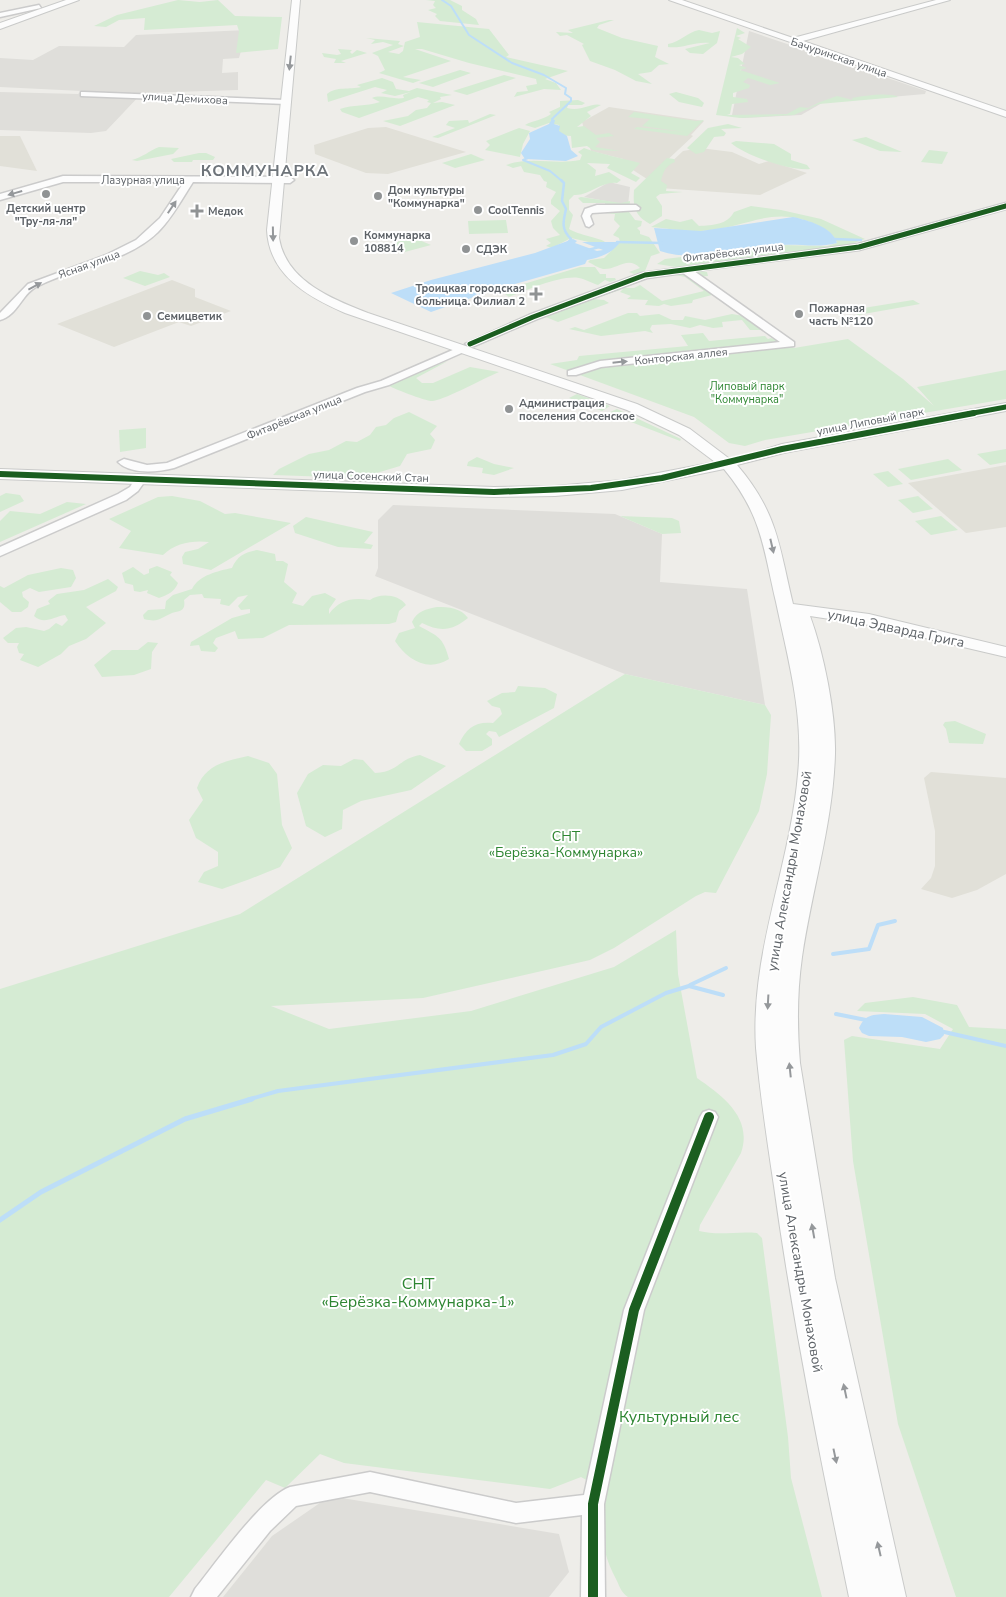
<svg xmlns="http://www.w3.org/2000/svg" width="1006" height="1597" viewBox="0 0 1006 1597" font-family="'Nunito Sans',sans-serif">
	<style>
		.industrial { fill: #dfdeda }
		.education { fill: #e1e0d8 }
		.green { fill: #d5ebd3 }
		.water { fill: #bddef8 }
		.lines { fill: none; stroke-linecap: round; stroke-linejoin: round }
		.stream-far3 { stroke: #bddef8; stroke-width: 2 }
		.stream-far2 { stroke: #bddef8; stroke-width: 2.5 }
		.stream-far1 { stroke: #bddef8; stroke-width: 4 }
		.stream { stroke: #bddef8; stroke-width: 5 }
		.street-casing { stroke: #cbcbcb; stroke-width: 3 }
		.secondary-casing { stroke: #c9cac9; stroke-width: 2 }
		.street { fill: #fcfcfc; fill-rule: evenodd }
		.secondary { fill: #fcfcfc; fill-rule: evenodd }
		.cycleway-far2-casing { stroke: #fff; stroke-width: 7 }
		.cycleway-far1-casing { stroke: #fff; stroke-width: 9 }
		.cycleway-casing { stroke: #fff; stroke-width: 13 }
		.cycleway-far2 { stroke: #1b5e20; stroke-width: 5 }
		.cycleway-far1 { stroke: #1b5e20; stroke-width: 6 }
		.cycleway { stroke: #1b5e20; stroke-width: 10 }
		.oneway { fill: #95989b }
		.poi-dot { fill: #909394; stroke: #fff; stroke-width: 2 }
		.labels { text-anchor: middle; stroke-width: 4; stroke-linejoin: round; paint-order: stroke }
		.far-street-label { font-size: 11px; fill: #5d6267; stroke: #fff }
		.far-poi-label { font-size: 11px; font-weight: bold; fill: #5d6267; stroke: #fff; text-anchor: start }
		.far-park-label { font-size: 11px; fill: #2e8632; stroke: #fff }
		.street-label { font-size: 14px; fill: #5d6267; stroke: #fff }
		.park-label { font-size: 14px; fill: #2e8632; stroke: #fff }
		.far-district-label { font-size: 16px; font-weight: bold; letter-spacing: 1px; fill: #6e747a; stroke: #fff }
		.near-park-label { font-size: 16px; fill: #2e8632; stroke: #fff }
	</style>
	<rect width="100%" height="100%" fill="#eeede9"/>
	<g class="industrial">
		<polygon points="247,30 239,58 223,59 222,73 238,72 238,90 142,93 106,131 91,133 0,130 0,92 78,94 82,91 0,87 0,58 33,60 59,46 124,47 136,35"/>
		<polygon points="749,31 926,91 925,94 822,103 801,115 743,118 732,115"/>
		<polygon points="609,182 630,187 628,205 584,197"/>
		<polygon points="393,505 615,514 662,534 660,582 747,589 765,705 625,674 375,576 378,568 378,520"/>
		<polygon points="330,1496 559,1534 569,1572 549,1597 223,1597 272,1536"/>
	</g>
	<g class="education">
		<polygon points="609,107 704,121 691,135 693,136 647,179 622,163 623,159 591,151 582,122"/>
		<polygon points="386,127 466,152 388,174 366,173 315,154 314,145 368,128"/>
		<polygon points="0,136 20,136 37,171 0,166"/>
		<polygon points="700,148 732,152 759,164 769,161 807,173 760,195 645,187 683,151"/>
		<polygon points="172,280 195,289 195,297 231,311 191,326 179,322 114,347 57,324"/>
		<polygon points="1006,465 1006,527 966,533 908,483"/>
		<polygon points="931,772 1006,778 1006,874 977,890 952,898 921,889 931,878 935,866 935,831 924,778"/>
	</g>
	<g class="green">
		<polygon points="178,0 200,2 218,0 235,16 282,17 278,49 236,53 239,31 237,25 144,30 145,18 119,20 106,27 94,26 117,15"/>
		<polygon points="426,0 450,0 462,6 462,10 476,19 479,25 440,21 435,16 437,14 428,10 436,8 433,5 435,1"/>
		<polygon points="609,20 614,20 599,25 597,28 622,38 658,46 655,57 669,64 659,65 651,72 638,74 652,84 636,81 615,70 590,61 582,45 584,44 567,35 560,36 556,32 573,33 568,30"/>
		<polygon points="417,22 489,29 509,55 506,57 568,71 545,79 556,83 561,90 544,89 514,97 517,92 528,91 526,86 537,84 536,79 469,63 422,49 415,49 451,61 403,77 421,80 413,83 379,73 385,70 378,56 372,53 393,45 383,42 371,44 375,40 366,38 400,41 398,44 404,46 388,52 399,54 403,51 405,42 420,37"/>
		<path d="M737 28 745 33 736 36 741 38 738 39 751 47 742 54 731 57 738 58 745 64 739 65 747 68 740 70 780 83 770 85 748 78 743 82 750 85 749 88 733 93V97L747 99 748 102 732 104 730 114 727 115 787 114 800 107 808 108 820 102 837 96 853 100 852 98C863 96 890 92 898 97L819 104 794 115 740 118 716 115Z"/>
		<path d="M699 30 712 33 720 31 717 43 703 54 690 53 685 49 710 43C695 41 682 49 668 47V44C680 42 688 32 699 30Z"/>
		<polygon points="338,49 352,50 350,52 352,54 357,50 367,53 341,61 346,63 334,63 336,59 324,57 322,53 337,55 341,54"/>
		<polygon points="460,70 471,73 433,87 419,83"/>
		<polygon points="504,75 516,78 467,95 453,91"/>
		<path d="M382 78 393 82 396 89 409 91 417 88 452 95 440 97 441 99 433 103 442 102 455 105 400 126 383 121 408 116 416 110 427 108 431 103 427 102 429 100 418 97 359 118 342 112 340 109C354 104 365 107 380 102L372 98C381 94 393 100 404 98L403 95 411 92 395 96 381 93 387 90 375 87 328 102 327 94C336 86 350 90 361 87L357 85Z"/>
		<polygon points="676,92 698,98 704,103 702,107 679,102 669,94"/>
		<path d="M578 100 585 103 582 105H568L567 108C582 112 591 102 601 105L587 112 591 116 577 127 584 126 596 135 609 133 614 136 596 138 600 142 595 147 621 151 593 150 587 146 572 148 571 136 557 135 559 125 549 123 535 128 525 125C534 120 543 120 551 114L549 112 560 107V101Z"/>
		<polygon points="634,112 696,121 704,120 687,136 634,129 637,127 685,132 642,126 650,119 628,117"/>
		<polygon points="490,114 496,115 438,138 432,137 455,128 446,125 449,121 468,120 469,123"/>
		<polygon points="728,124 742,128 721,129 726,133 724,136 714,137 704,152 696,154 687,148 708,128"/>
		<polygon points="519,128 530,131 523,144 520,157 485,150 490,145 486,141"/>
		<polygon points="866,137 902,152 880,151 852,140"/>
		<path d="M736 141 774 144 791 154V160L807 165 810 169C791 171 746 156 731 143Z"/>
		<path d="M159 147 179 148 173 154 137 161 132 160C143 157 149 151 159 147Z"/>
		<path d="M584 148C600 154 622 158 640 163L631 173 640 178 636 182 607 168 610 164 587 163 596 170 595 176 609 172 621 180 617 183C601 181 590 196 574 195L569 200V210L573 215 569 229C578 235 601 238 605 242L602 245 571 238 552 248 546 246 551 243 546 239 560 235 553 228 551 221 560 211 551 204V200L556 192 546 187 547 182 544 181 540 175 524 172 521 166 513 168 506 165C530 156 555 165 580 160L582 155 578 152Z"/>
		<polygon points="929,150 948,152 942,164 921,162"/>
		<polygon points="199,153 206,153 215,157 213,160 193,160 192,162 174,162 171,159"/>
		<polygon points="471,154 485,160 455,168 442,163"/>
		<path d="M667 158 674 159 675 162C666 165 663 172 661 181L667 185 666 191 683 192 660 194 656 197 662 206V216L650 224C634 215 633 206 634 190Z"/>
		<path d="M581 197 621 203 630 201 629 212 635 220 642 221 641 226 637 228 640 231V234L649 237 660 253 651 256 645 271 634 274 629 272 640 268C628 255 617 270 603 269 598 268 593 264 588 262L590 260 604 258 620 242 619 238 613 235 620 226 614 220 615 214 605 213V203H583L578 198Z"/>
		<path d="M751 206 781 210 821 219 865 239C843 248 817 252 794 251L676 267 657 264 665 259 781 245 827 246 837 243C835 236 827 230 821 227 773 202 748 229 701 231 685 232 667 228 651 227L666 219 680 222 692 219 699 226C713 225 727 225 734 212Z"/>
		<polygon points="506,220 508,233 469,234 468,221"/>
		<polygon points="412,237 431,245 401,253 393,250 397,242"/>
		<path d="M580 267H595L600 274H606V278H615L616 280 610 282 605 280 598 285C592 283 585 279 579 278 560 275 528 290 509 297L501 291Z"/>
		<polygon points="140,271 158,275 164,273 170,277 145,286 123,278"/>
		<polygon points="701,271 707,272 708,276 695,277 714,292 712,295 693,300 692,303 671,306 664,304 659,306 645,305 648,300 627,299 631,296 620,292 624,288 634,288 640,285 662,301 704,291 685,277 666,273"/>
		<polygon points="622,287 620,290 593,299 604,300 609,303 558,322 538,314"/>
		<polygon points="913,300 920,304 858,315 851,310"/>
		<polygon points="628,313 637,313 640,316 659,314 672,320 683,320 685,316 705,320 732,314 756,318 766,330 750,330 742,320 722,322 723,327 713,328 700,325 690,328 671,324 652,325 650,329 653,333 645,331 601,336 569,329 575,327 584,330"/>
		<polygon points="703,333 709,341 765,336 768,339 771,338 794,348 848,339 903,379 934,406 917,387 1006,370 1006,399 765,440 745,446 729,443 694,417 550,364 577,360 579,356 688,346 681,335"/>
		<path d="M448 361 416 378 422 383H433L470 367 499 372C482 379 449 398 433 401 427 402 392 388 385 384Z"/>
		<polygon points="577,394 610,406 602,411 569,398"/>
		<polygon points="617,409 681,439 680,441 608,413"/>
		<polygon points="409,412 437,426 430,434 435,440 431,449 407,454 400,466 360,478 273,475 279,469 309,454 329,450 346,441 357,442 370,435 376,427 386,425 394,418"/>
		<polygon points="146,428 146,448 120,452 119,430"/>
		<polygon points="1006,449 1006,462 990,465 977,454"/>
		<polygon points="477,457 494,464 514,468 494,475 482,473 483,468 467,466 468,462"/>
		<polygon points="948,459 962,470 911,480 898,469"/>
		<polygon points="888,471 903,484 888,487 873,474"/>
		<polygon points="6,493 20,495 24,501 0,512 0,496"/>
		<path d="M172 496 200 501 225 514 235 513 291 523 211 570 183 564 182 557 185 552 198 549 209 542C193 540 175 543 163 555L119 548 131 531 109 519 158 497Z"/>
		<polygon points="918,496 933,509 913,513 898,500"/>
		<polygon points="67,502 86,504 0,542 0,521 10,511 40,514"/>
		<polygon points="620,516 672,518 679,521 681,533 662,534"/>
		<polygon points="941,516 958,530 931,535 915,521"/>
		<polygon points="306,517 373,532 364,543 373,545 371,549 338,547 295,533 293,526"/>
		<path d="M257 550 275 554 276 561H283L288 564 284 582 297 593 292 603 303 606 312 596 325 593 336 599 329 609V614C339 600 352 597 370 600 379 593 399 594 406 605L399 611 396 622 389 624 289 625 263 638 238 639 235 631 216 638 213 643 218 648 215 652 201 651 199 645 190 646 191 642 232 618 250 613V609L241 610 238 606 248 595 238 597 229 606 220 604 221 599 204 598 202 594 190 595 184 600C186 611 180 611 172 613 160 618 159 623 144 619L143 615 148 610 165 609 166 601 173 595 192 589C199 575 218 571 232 568 237 556 245 552 257 550Z"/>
		<path d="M157 566 172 572 170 575 178 583C175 591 168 595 159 598L147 593 148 590 140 592 134 591 133 585 125 583 122 573 133 567 144 575 149 573V569Z"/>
		<polygon points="61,568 73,570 76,578 71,587 39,592 30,588 22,592 23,597 29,602 28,607 21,612 12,612 0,602 0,586 4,588 28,575"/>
		<path d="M108 579 118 587 116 591 86 607 106 623 86 639 69 646 61 654 38 667 20 660 24 654 19 653 17 647 19 643H8L3 638 16 628 26 627 44 631 49 629 56 623 62 626 68 620 65 615C53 617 44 625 34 616L37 609 50 604 48 601 57 594 84 590Z"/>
		<path d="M437 607C449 607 461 608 468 618 452 631 440 632 422 623L419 626C437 636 443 636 449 659 427 673 407 659 395 641L399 633 415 628 412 622C417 611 426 609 437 607Z"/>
		<polygon points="148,642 158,643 152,652 151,669 134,675 102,677 94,665 112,650 138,650"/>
		<path d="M625 674 765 705 771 715 767 774 759 811 716 893 705 892 696 896 614 948 590 960 423 998 271 1006 329 1029 471 1011 614 967 676 930 678 974 697 1078C723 1096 753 1118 741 1153L700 1225 699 1231C719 1236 737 1231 757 1233L762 1238 788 1437 791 1478 822 1597H628C622 1593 620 1588 617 1581 598 1546 602 1527 603 1489L581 1477 550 1489 344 1463 320 1454 285 1488 266 1480 169 1597H0V989L240 914Z"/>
		<path d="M518 686 545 688 557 694 554 708 499 737 496 732 489 731 486 734 492 739V745L482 751H466L459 744C466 728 476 721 493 723L502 714 500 708 492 706 487 701 502 693 515 692Z"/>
		<polygon points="955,721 986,734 983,744 949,743 946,729 943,725 945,722"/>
		<path d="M420 755 446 766 411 790 361 801 343 810 342 829 325 837 306 826 297 793 308 774 323 765 341 766 354 759 363 760 375 773C399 772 398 759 420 755Z"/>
		<path d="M248 756 269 763 277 774 282 825 292 848 280 867 250 879 222 889 198 882 204 872 218 866V852L196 838 189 820 203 800 197 788C205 765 225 761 248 756Z"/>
		<polygon points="913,997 957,1005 969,1027 1006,1029 1006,1597 956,1597 898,1424 853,1161 844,1040 852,1036 940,1049 953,1029 925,1014 857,1011 865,1003"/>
	</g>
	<g class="water">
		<polygon points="552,119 555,120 554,124 560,126 559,131 567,136 571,150 578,156 566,161 525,159 521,153 530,139 529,133 549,124"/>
		<path d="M793 217C807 220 833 227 837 243 819 248 801 244 783 245 742 246 700 264 660 251L654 228 701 231Z"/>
		<path d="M573 239 577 241 575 243 597 251 603 250 582 242H620C613 253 599 258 587 260L585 264 491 291 431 312 391 293 431 280 535 253Z"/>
		<path d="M884 1014 922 1017 943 1028 944 1035 940 1039 926 1042 902 1037 869 1036 862 1033 859 1028C865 1015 871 1015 884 1014Z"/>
	</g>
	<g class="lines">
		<g class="stream-far3">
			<polyline points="442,0 451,6 469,35 512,63 544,75 566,88 565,94 571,98 571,101 552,119"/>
			<polyline points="528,158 523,160 550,171 562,181"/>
		</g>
		<g class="stream-far2">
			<path d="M561 180 564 183 562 201 566 209C563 222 561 229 571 239L567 244"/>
			<polyline points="833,239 861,240"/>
			<polyline points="617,242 662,243"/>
			<polyline points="588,250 603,246"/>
		</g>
		<g class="stream-far1">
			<polyline points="833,954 869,949 878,925 895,921"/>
			<polyline points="690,985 726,968"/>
			<polyline points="836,1014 866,1020"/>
			<polyline points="940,1031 1006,1046"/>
			<polyline points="247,1100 278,1091 553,1055 586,1044 601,1027 666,993 689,986 723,995"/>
		</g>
		<polyline class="stream" points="0,1220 41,1192 185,1119 252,1099"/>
		<defs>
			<g id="street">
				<polygon points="39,5 41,8 0,17 0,13"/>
				<polygon points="84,92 286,100 290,102 286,104 81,96 81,92"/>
				<path d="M63 176 290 177 294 180 290 183 193 182C182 199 172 218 158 232 125 264 75 266 36 287 21 295 18 315 0 320V313L28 284 106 255 136 240 160 218 184 182H63L0 200V194Z"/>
				<polygon points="1006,203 1006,209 859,250 694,271 794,342 794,346 601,367 576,375 568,375 568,371 600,361 780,342 683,273 647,278 537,319 474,346 465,344 529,315 642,273 858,244"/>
				<polygon points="636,205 640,208 639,210 592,213 590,216 593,224 589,227 586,226 582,216 585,209 597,205"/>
				<path d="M462 346 467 349 466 351 389 385 365 392 174 468C158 472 131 475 118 462L124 459 147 465 167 463 357 388 381 381Z"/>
				<polygon points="139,478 145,481 138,491 126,500 0,556 0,547 118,494 130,487 135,479"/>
				<path d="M709 1110 715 1112 718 1117 644 1310 604 1504 605 1597H581L582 1515 516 1523 370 1492 296 1506 270 1531 217 1597H191L195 1589C216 1563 261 1498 290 1487L370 1472 516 1503 584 1495 624 1310 700 1117 703 1112Z"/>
			</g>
			<g id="secondary">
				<polygon points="66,0 79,0 0,29 0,23"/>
				<path d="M292 0H300L279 238C286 281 332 299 368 313L637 404 690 429 731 460 782 444 1006 403V411L784 453 737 465C778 513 779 546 793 604L869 614 1006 647V657L869 625 810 616C824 654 836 714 835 754 833 823 812 889 802 957 797 992 797 1027 800 1063L835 1278 906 1597H849C821 1461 793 1324 774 1186 767 1140 760 1094 756 1048 750 953 790 867 798 774 804 715 788 659 776 602 763 547 762 515 724 469L622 490 555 496 494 497 0 479V469L494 487 555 486 622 480 715 462 679 435 627 410 345 313C308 297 269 275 267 230Z"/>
				<polygon points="669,0 682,0 793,38 936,0 950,0 803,41 1006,111 1006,117"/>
			</g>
		</defs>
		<use href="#street" class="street-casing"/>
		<use href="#secondary" class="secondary-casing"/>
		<use href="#street" class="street"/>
		<use href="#secondary" class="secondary"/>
		<defs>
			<g id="cycleway-far2">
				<polyline points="470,344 533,317 645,275 859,247 1006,206"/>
				<polyline points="968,414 1006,407"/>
			</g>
			<polyline id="cycleway-far1" points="0,474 494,492 591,488 662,478 782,449 974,413"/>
			<polyline id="cycleway" points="593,1597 593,1504 634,1310 709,1117"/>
		</defs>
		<use href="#cycleway-far2" class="cycleway-far2-casing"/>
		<use href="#cycleway-far1" class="cycleway-far1-casing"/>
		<use href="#cycleway" class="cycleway-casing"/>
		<use href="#cycleway-far2" class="cycleway-far2"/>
		<use href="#cycleway-far1" class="cycleway-far1"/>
		<use href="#cycleway" class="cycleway"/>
	</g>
	<defs><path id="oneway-solid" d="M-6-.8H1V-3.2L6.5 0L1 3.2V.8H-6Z" transform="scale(1.25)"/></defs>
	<g class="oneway">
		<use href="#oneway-solid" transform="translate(290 63) rotate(96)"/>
		<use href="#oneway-solid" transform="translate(15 193) rotate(164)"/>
		<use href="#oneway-solid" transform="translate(172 207) rotate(-56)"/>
		<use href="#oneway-solid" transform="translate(273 234) rotate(89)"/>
		<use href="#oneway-solid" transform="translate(35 286) rotate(-28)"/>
		<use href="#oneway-solid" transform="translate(620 362) rotate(-6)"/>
		<use href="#oneway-solid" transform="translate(772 546) rotate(77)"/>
		<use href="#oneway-solid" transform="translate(768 1002) rotate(93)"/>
		<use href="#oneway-solid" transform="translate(790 1070) rotate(-96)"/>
		<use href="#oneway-solid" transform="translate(813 1231) rotate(-100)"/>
		<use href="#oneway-solid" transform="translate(845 1391) rotate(-102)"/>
		<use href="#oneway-solid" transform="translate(835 1456) rotate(78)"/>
		<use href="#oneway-solid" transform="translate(879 1549) rotate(-103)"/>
	</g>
	<g class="poi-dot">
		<circle cx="46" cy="194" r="5"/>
		<circle cx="378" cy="196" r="5"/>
		<circle cx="478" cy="210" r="5"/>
		<path d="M194.5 203.5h5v5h5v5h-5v5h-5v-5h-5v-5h5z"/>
		<circle cx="354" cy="241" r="5"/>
		<circle cx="466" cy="249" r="5"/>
		<path d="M533.5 286.5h5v5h5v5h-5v5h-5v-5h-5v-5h5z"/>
		<circle cx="799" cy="314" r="5"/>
		<circle cx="147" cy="316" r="5"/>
		<circle cx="509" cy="409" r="5"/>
	</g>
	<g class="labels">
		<g class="far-street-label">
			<text transform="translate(839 57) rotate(19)" y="4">Бачуринская улица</text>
			<text transform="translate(185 98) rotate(3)" y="4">улица Демихова</text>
			<text x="143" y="184">Лазурная улица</text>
			<text transform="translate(733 252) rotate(-7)" y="4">Фитарёвская улица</text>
			<text transform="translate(89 264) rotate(-20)" y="4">Ясная улица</text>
			<text transform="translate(681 356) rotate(-6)" y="4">Конторская аллея</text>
			<text transform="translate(294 417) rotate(-22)" y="4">Фитарёвская улица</text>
			<text transform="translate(870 421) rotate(-11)" y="4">улица Липовый парк</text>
			<text transform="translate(371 476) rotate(2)" y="4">улица Сосенский Стан</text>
		</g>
		<g class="far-poi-label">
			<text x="388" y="194">Дом культуры<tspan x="388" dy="13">"Коммунарка"</tspan></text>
			<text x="46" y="212" text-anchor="middle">Детский центр<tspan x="46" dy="13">"Тру-ля-ля"</tspan></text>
			<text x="488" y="214">CoolTennis</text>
			<text x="208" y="215">Медок</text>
			<text x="364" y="239">Коммунарка<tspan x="364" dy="13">108814</tspan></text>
			<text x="476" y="253">СДЭК</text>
			<text x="525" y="292" text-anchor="end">Троицкая городская<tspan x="525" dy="13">больница. Филиал 2</tspan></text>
			<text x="809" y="312">Пожарная<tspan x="809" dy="13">часть №120</tspan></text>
			<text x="157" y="320">Семицветик</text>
			<text x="519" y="407">Администрация<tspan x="519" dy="13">поселения Сосенское</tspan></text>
		</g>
		<g class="far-park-label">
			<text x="747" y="390">Липовый парк<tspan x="747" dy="13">"Коммунарка"</tspan></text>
		</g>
		<g class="street-label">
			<text transform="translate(896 628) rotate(12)" y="5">улица Эдварда Грига</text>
			<text transform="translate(789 871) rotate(-80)" y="5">улица Александры Монаховой</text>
			<text transform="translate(801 1272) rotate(80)" y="5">улица Александры Монаховой</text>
		</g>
		<g class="park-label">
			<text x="566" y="841">СНТ<tspan x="566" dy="16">«Берёзка-Коммунарка»</tspan></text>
		</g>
		<g class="far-district-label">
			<text x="265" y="176">КОММУНАРКА</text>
		</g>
		<g class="near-park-label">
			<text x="418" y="1289">СНТ<tspan x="418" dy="18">«Берёзка-Коммунарка-1»</tspan></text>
			<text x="679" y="1422">Культурный лес</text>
		</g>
	</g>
</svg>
